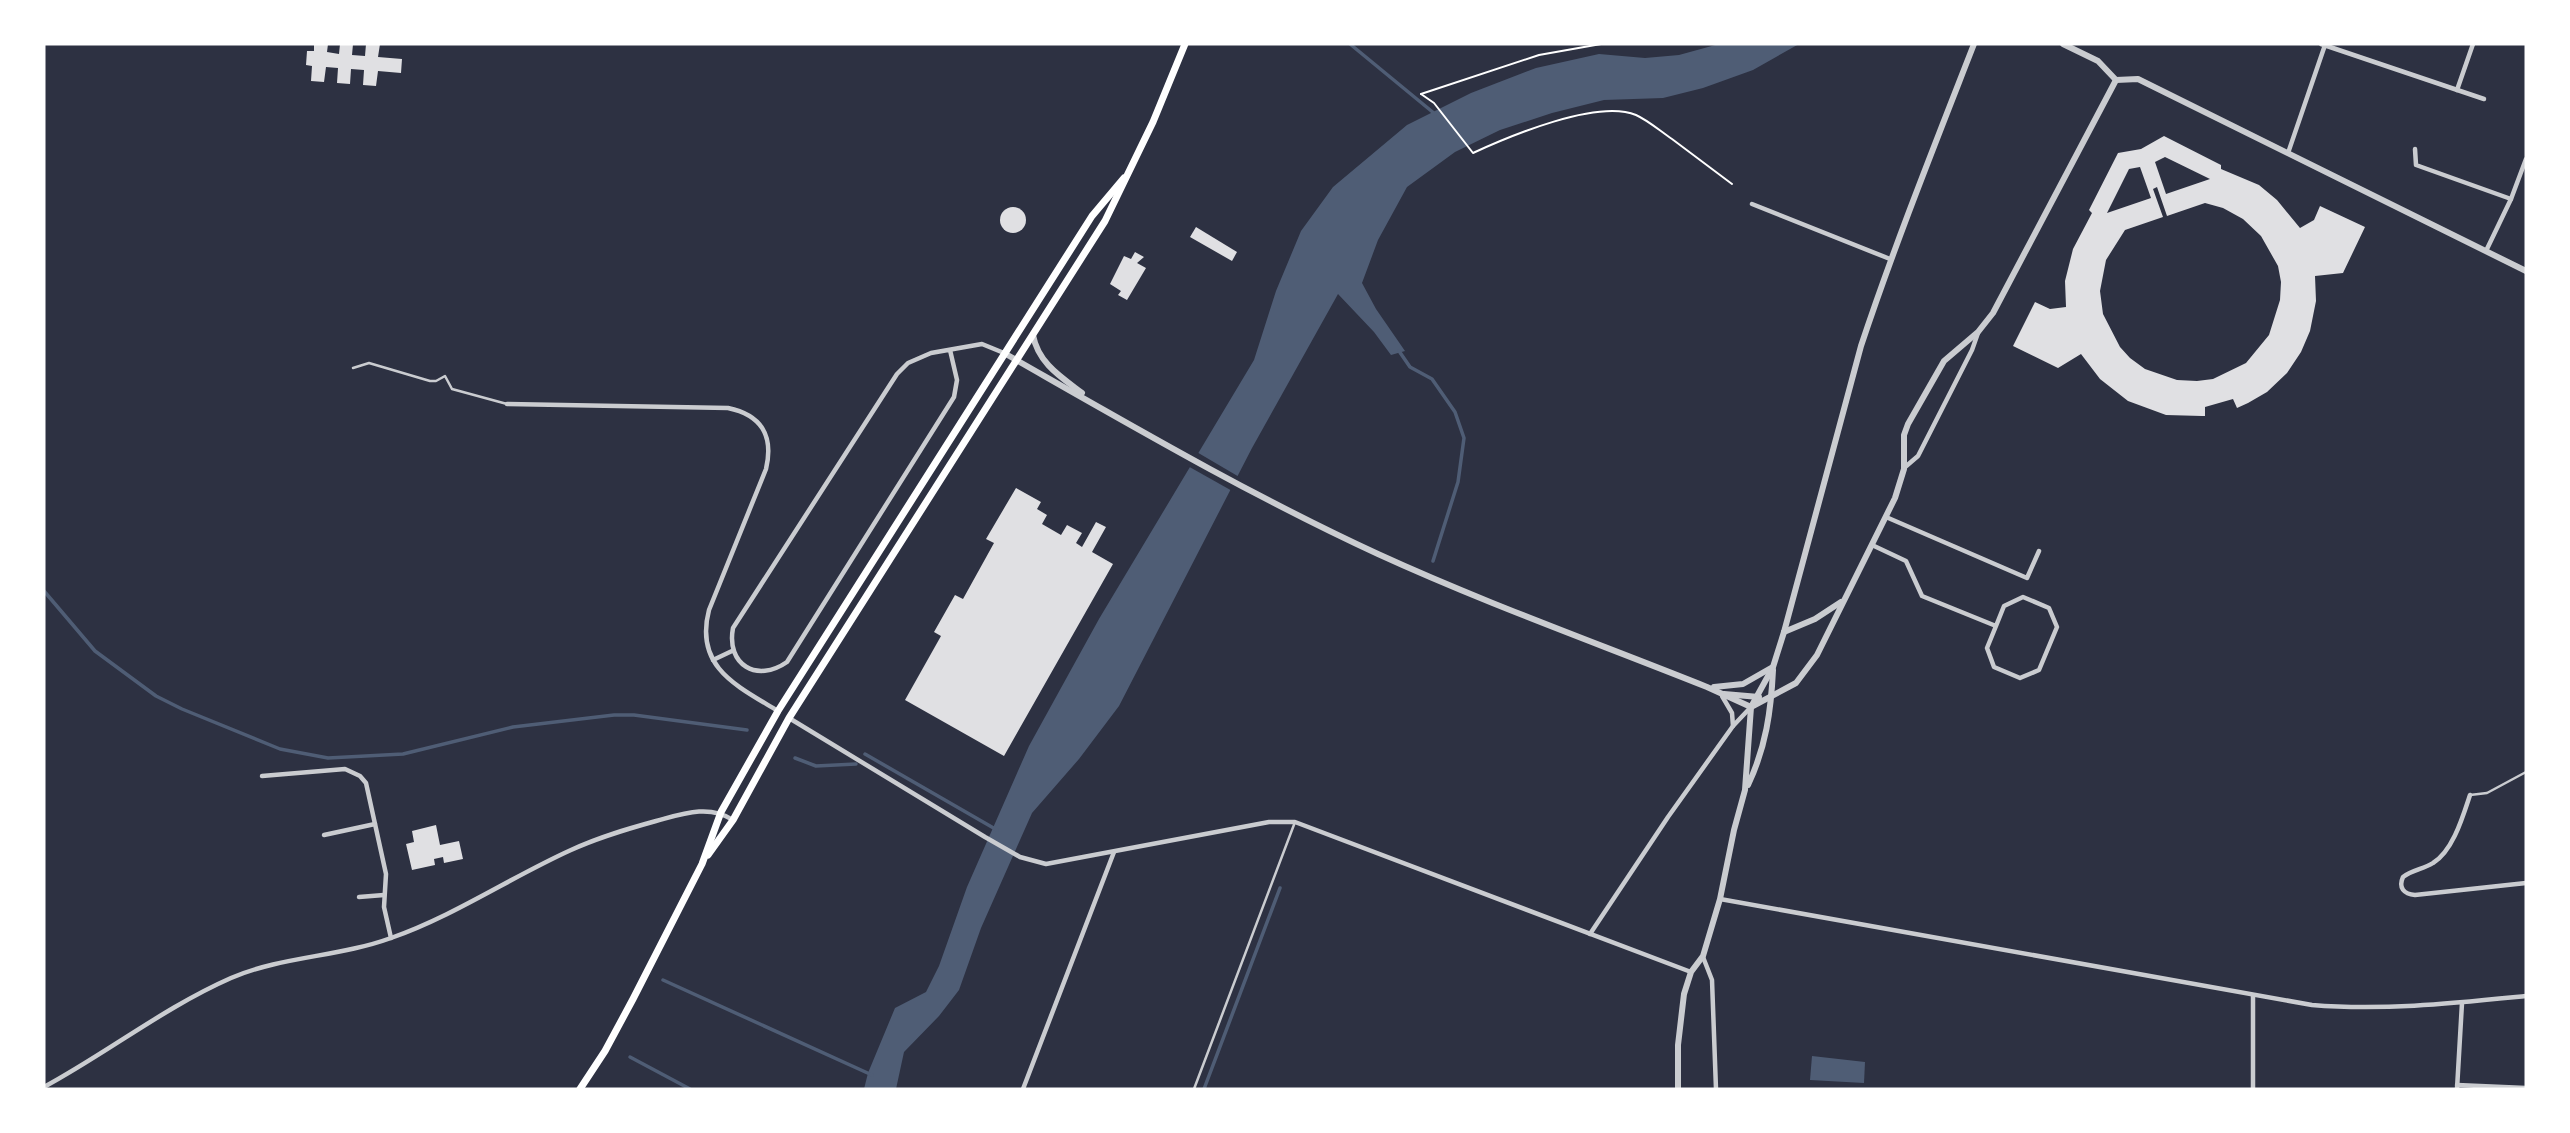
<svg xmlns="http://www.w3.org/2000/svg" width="2570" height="1133" viewBox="0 0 2570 1133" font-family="Helvetica,sans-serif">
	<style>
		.water { fill: #4f5d75 }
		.pier { fill: #2d3142 }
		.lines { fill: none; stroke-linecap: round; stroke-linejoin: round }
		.stream { stroke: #4f5d75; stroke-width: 3.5 }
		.building { fill: #e0e0e3; fill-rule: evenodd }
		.path { stroke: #fff; stroke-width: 2 }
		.service { stroke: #caccd0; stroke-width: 2.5 }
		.minor { stroke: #caccd0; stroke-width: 4.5 }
		.tertiary { stroke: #caccd0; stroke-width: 6 }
		.primary { stroke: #fff; stroke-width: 7 }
	</style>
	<rect width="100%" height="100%" fill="#2d3142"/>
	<g class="water">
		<polygon points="1719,44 1799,44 1753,70 1703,88 1663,98 1604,100 1552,113 1500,130 1455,152 1407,187 1378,240 1362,283 1376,309 1405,351 1391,355 1374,332 1338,294 1252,448 1119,706 1079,759 1032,813 981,928 959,990 939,1016 904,1052 896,1089 864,1089 868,1073 895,1008 926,992 939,966 967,887 1029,746 1099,619 1254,360 1276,291 1301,231 1333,187 1407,125 1471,93 1536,68 1599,54 1645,58 1679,55"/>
		<polygon points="1812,1056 1865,1062 1864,1083 1810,1080"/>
	</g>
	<polygon class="pier" points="1195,451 1241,478 1234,492 1186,465"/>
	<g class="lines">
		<g class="stream">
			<polyline points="1350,44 1435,114"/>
			<polyline points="1399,351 1410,367 1432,379 1455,412 1464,438 1458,482 1433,561"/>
			<polyline points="44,591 95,651 156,696 182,709 280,749 328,758 403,754 513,727 614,715 634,715 747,730"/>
			<polyline points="865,754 997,830"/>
			<polyline points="795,758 816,766 856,764"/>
			<polyline points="663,980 872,1075"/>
			<polyline points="630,1057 690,1089"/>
			<polyline points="1204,1089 1280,888"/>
		</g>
	</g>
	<g class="building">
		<polygon points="314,44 328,44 327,52 339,54 340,44 353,44 352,55 365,56 366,44 380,44 378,57 402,59 401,73 378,71 376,86 363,85 364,70 351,69 350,84 337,83 338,68 326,67 324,82 311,81 312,66 306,65 307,51 314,51"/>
		<path d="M2164 136 2221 165V169L2259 185 2277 200 2300 228 2314 220 2320 206 2365 227 2343 273 2315 276 2316 301 2310 331 2301 352 2287 373 2267 392 2248 403 2237 408 2233 399 2205 407V416H2202L2166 415 2128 401 2100 379 2081 354 2058 368 2013 346 2035 302 2050 309 2066 307 2065 281 2073 249 2092 213 2089 210 2118 153 2141 149ZM2165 157 2210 179 2166 194 2155 162ZM2140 167 2151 198 2107 213 2129 169ZM2157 187 2167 216 2205 203 2223 208 2243 219 2261 236 2278 266 2281 282 2280 300 2269 335 2246 363 2213 379 2197 381 2177 380 2145 369 2130 358 2120 347 2103 314 2100 291 2106 260 2125 230 2163 217 2153 189Z"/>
		<circle cx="1013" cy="220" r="13"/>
		<polygon points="1196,227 1237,252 1232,261 1190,237"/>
		<polygon points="1135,252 1144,257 1137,263 1146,268 1127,300 1118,295 1121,291 1110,284 1124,256 1131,259"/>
		<polygon points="1016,488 1041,502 1037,509 1047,515 1042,524 1061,535 1067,525 1082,533 1076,543 1082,547 1096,522 1106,527 1092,552 1113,564 1004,756 905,700 941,636 934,632 955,595 963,599 994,543 986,539"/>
		<polygon points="436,825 440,845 459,841 463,859 444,863 443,857 434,859 435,865 412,870 406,844 414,842 412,831"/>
	</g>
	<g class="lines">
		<g class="path">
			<path d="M1421 94 1434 103 1473 153C1510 136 1597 99 1636 115 1649 121 1660 131 1672 139 1692 154 1712 169 1732 184"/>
			<polyline points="1421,94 1539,55 1601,44"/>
		</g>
		<g class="service">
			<polyline points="353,368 369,363 430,381 436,381 445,376 452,389 507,404"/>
			<polyline points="2470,795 2487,793 2526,772"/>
			<polyline points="1194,1089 1295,822"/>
		</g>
		<g class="minor">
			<polyline points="2321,44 2484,99"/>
			<polyline points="2457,90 2473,44"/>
			<polyline points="2415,149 2416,165 2511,199"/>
			<polyline points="2288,153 2325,45"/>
			<polyline points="1752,204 1890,259"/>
			<polyline points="2486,251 2511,199 2526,159"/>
			<path d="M950 350 957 380 954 397 787 662C757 683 726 665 733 628L897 374 908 363 931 353 982 344 1004 353"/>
			<path d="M507 404 728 408C761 415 774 435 766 469L709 610C694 667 737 686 778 711"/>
			<polyline points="1904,468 1918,456 1972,350 1978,333"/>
			<polyline points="1886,517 2027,578 2039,551"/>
			<polyline points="1872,545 1906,561 1922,596 1996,626 1987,648 1994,667 2020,678 2039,670 2057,627 2049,608 2023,597 2004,606 1996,626"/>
			<polyline points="713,660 732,651"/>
			<polyline points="1722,696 1732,713 1733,726"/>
			<polyline points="789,718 985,837 1020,857 1046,864 1269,822 1295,822 1691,972"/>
			<polyline points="262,776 345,769 360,776 366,783 386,874 384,907 391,938"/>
			<path d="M2470 795C2463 816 2453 851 2433 863 2424 869 2412 870 2403 877 2398 888 2404 894 2415 895L2526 883"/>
			<polyline points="324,835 375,824"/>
			<polyline points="359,897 384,895"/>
			<path d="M1720 899 2312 1005C2383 1011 2456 1003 2526 996"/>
			<polyline points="1590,934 1668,817 1733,726 1750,708"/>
			<polyline points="1703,957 1712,980 1716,1089"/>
			<polyline points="2253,996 2253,1089"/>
			<polyline points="2457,1085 2526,1088"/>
			<path d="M44 1087C107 1053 165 1007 231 978 282 956 339 957 391 938 454 916 511 877 571 850 599 837 627 829 656 821 682 814 709 804 733 820"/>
			<polyline points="1023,1089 1114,852"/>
			<polyline points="2457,1089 2462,1003"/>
		</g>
		<g class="tertiary">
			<polyline points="2063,44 2098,61 2116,80 2138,79 2526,271"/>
			<path d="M1033 335C1038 363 1061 377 1082 393"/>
			<path d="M1004 353C1127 423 1250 495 1378 554 1485 603 1597 643 1707 687L1751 707"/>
			<polyline points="1784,632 1815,619 1841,602"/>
			<polyline points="1714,687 1743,684 1771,668"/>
			<polyline points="1724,694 1759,697"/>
			<polyline points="1751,707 1796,683 1817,655 1895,498 1904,469 1904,435 1908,424 1944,361 1978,332 1993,313 2116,80"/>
			<path d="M1748 785C1766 747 1771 711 1773 670"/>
			<path d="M1678 1089V1045L1684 994 1691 972 1703 956 1720 899 1734 830 1745 790 1751 707 1773 667 1784 632 1861 346C1895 244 1935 144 1974 44"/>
		</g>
		<g class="primary">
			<polyline points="708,855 733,820 789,718 1105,221 1153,122 1185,44"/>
			<polyline points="580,1089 605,1051 633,999 702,864 721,812 778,711 1092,216 1124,178"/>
		</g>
	</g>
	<rect width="2570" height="1133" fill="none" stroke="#ffffff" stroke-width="91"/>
</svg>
